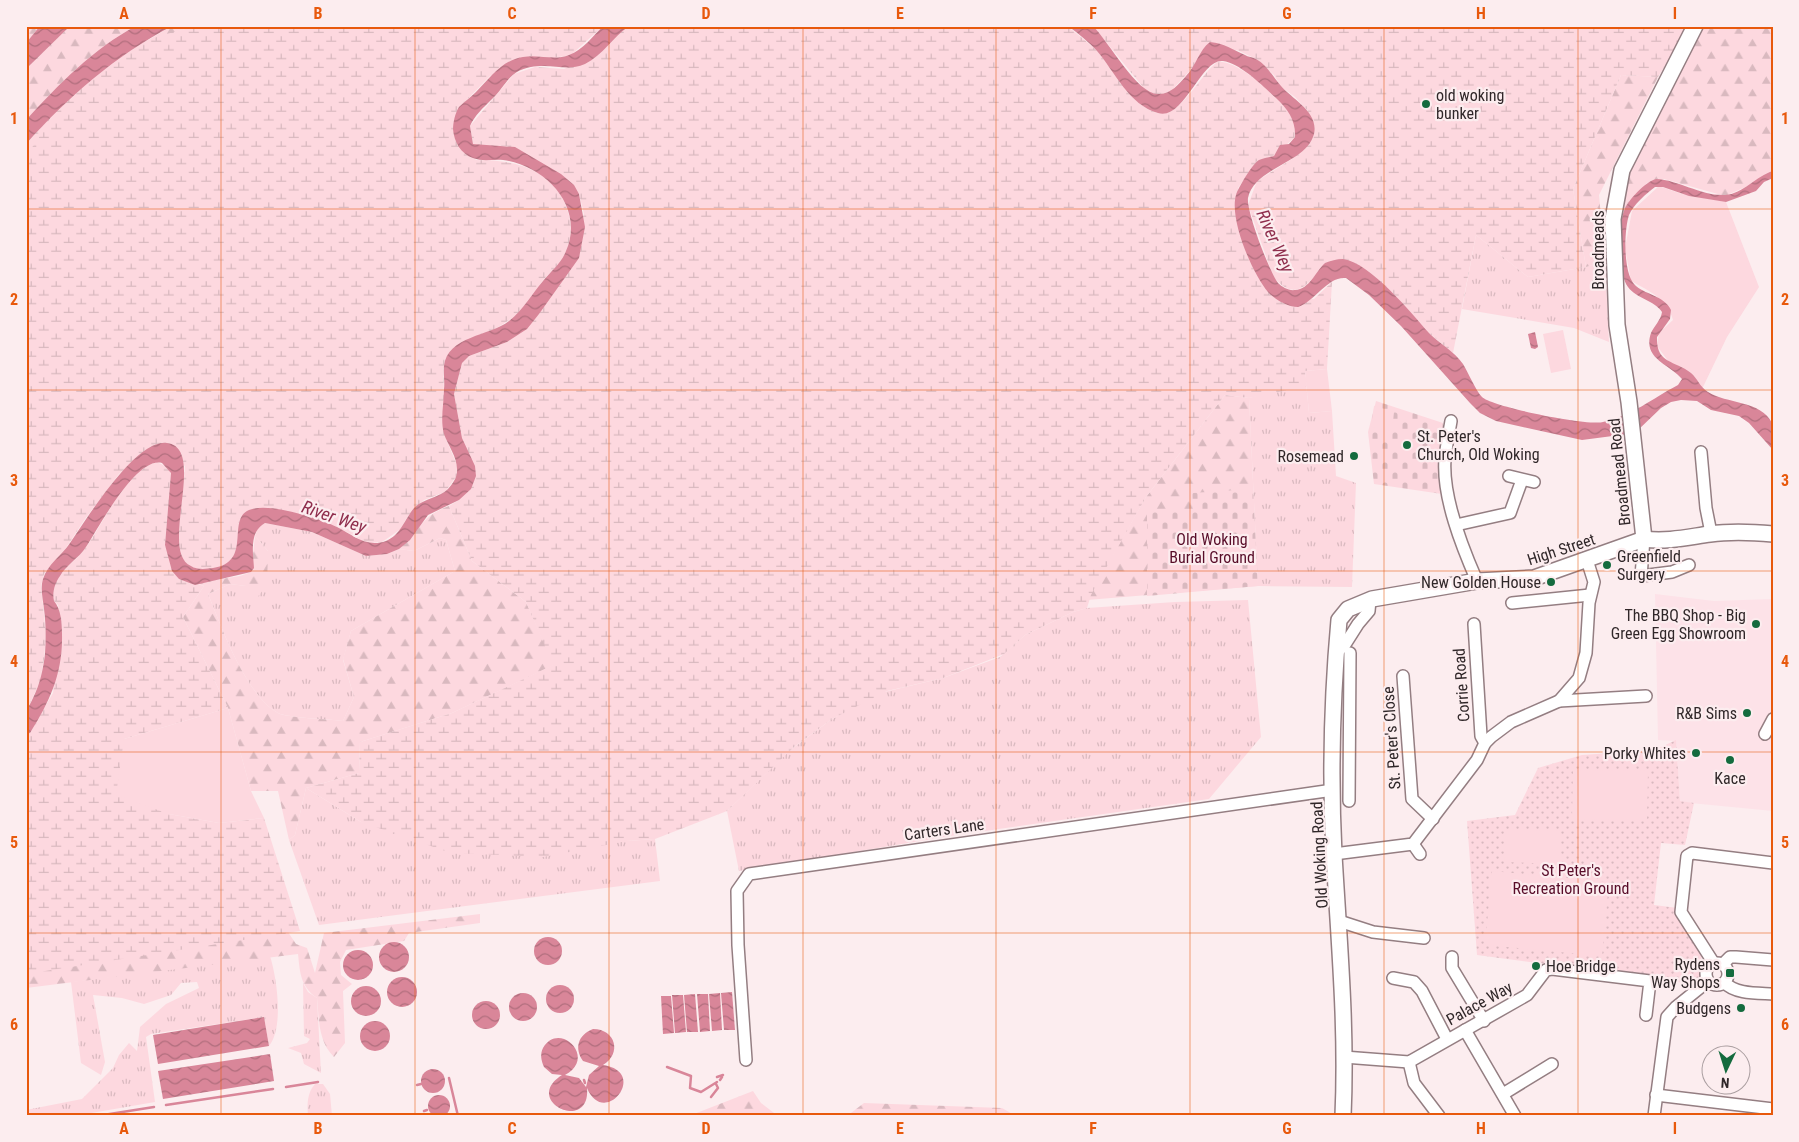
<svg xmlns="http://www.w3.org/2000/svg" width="1799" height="1142" viewBox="0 0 1799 1142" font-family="'Roboto Condensed',sans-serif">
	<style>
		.built { fill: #fde2e8 }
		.grass { fill: url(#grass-tufts) }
		.forest { fill: url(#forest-firs) }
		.wetland { fill: url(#wetland-marsh) }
		.cemetery { fill: url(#cemetery-stones) }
		.park { fill: url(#park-dots) }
		.garden { fill: #fdd8df }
		.water { fill: url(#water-waves) }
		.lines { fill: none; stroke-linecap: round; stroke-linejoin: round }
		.stream { stroke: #d98699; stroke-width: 2.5 }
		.minor-casing { stroke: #947e82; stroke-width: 14 }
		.major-casing { stroke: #947e82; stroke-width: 18 }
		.minor { stroke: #fff; stroke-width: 11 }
		.major { stroke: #fff; stroke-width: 15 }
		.grid { fill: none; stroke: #e8590c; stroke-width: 1; stroke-opacity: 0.55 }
		.poi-dot { fill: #146b3e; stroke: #fcedef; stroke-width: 2 }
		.labels { text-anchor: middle; stroke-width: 4.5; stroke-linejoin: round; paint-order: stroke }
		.poi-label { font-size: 16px; fill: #302729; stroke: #fcedef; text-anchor: end }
		.street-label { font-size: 16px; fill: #302729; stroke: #fcedef }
		.park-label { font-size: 16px; fill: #580d29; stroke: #fcedef }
		.water-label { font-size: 18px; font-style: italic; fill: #8f2d4c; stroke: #fcedef }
		.neatline { fill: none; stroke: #e8590c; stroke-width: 2 }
		.grid-label { font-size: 16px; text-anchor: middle; font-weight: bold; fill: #e8590c }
	</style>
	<defs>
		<pattern id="grass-tufts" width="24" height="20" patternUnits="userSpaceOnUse" patternTransform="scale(1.25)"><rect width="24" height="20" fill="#fdd8df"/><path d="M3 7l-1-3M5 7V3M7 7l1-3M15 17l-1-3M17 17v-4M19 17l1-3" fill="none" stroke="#d9b9bf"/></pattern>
		<pattern id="forest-firs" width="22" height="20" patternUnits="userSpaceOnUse" patternTransform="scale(1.25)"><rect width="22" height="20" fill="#fdd8df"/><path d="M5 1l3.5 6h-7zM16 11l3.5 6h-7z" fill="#d9b9bf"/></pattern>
		<pattern id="wetland-marsh" width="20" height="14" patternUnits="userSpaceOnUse" patternTransform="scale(1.25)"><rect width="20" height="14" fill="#fdd8df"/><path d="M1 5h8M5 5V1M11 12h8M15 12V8" fill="none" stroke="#d9b9bf"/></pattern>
		<pattern id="cemetery-stones" width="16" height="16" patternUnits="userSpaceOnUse" patternTransform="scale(1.25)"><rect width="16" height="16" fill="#fdd8df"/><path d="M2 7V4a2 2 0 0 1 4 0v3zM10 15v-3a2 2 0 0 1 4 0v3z" fill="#d9b9bf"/></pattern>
		<pattern id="park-dots" width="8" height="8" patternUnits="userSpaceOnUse" patternTransform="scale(1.25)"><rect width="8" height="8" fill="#fdd8df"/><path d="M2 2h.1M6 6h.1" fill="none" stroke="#d9b9bf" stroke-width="1.8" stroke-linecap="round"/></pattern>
		<pattern id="water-waves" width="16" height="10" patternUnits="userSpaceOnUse" patternTransform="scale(1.25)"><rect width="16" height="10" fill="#d98699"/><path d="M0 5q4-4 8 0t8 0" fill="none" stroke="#b06e7d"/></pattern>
	</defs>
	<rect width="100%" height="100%" fill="#fcedef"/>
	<polygon class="built" points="1655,594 1714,601 1773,599 1773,811 1680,802 1676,741 1658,740"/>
	<g class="grass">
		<polygon points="1476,235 1528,277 1586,267 1605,261 1609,342 1574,328 1462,309"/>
		<polygon points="1306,382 1309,413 1332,411 1336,476 1356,483 1352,587 1258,586 1249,398"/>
		<path d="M265 523 312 532 366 556 387 554 399 549 414 551 440 538 446 540 455 571 351 631 343 660 354 697 343 721C330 719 288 718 278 713 245 694 222 628 208 594L230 584 246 586 268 551 255 536 258 527Z"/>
		<polygon points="1248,600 1261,737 1209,799 950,836 739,871 727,811 789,751 832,719 880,693 943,678 1000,657 1025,635 1073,612 1087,608 1175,602"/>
		<polygon points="306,788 361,822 627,841 655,839 660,881 319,925 289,840 295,835"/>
		<path d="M270 956C277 978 284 1028 269 1046L264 1017 151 1034 146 1037 155 1102 74 1116H26V1110L82 1099 113 1068 119 1055 129 1043 137 1051 140 1027 166 1004 199 988 197 982 181 983 171 995 144 1004 122 998 93 995 105 1062 101 1075 81 1063 71 982Z"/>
		<polygon points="303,983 308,992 317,998 321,1073 304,1064 301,1053 288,1048 307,1043 310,1039 304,1036"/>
		<path d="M315 1084H323L330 1094 332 1116H308C307 1104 307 1093 315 1084Z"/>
	</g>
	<g class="forest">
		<polygon points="26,26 40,26 26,43"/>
		<path d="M70 26H136C94 48 58 85 26 120V69Z"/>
		<polygon points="172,26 195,26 145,42"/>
		<polygon points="1701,26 1773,26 1773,175 1725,196 1664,179 1647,183 1622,216 1628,176"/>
		<polygon points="1621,75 1658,77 1599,195 1605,261 1586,267 1573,189"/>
		<polygon points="53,114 37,144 26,154 26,144"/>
		<polygon points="1225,395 1249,398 1258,586 1087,600 1146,497"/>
		<path d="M449 506 472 561 526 602 554 665 452 713 360 742 359 773 306 788 295 835 289 840 278 791H251L228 708 183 617 204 586 196 583 240 576 251 572 255 536 268 551 267 585 256 599 246 586 230 584 208 594C222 628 245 694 278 713 287 718 330 719 343 721L354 697 343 659 351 631 455 571 446 540 440 538 414 551 399 549C421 531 420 516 449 506Z"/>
		<path d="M480 914V923L409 933 404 941 346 950 340 962 341 975 352 984 343 991 345 1043 334 1057C318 1041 319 1019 317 998 300 986 300 972 298 954L26 988V967L286 929 296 944 307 948 315 973 324 933Z"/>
		<polygon points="753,1091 761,1103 778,1116 694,1116 694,1114"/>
		<polygon points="864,1103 1002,1108 1016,1116 847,1116"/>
	</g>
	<g class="wetland">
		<path d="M195 26H603L571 55 553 58 531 56 490 76 459 108 453 128 476 160C507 160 542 165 560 194 574 217 575 243 558 265 554 270 549 273 545 278 538 286 534 296 528 304 520 314 506 322 495 329 477 341 460 355 443 368L446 439 457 465 458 474 445 492 424 500 406 519 401 529 382 542 367 543 337 527 311 518 271 508 240 519C239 531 240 550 231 560 222 571 190 574 183 559 173 538 184 490 185 466L151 446 119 474 85 519 66 548 44 574 41 586 46 635 44 659 40 682 26 712V154C39 142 43 127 54 113 73 90 117 55 144 42 160 35 179 31 195 26Z"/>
		<path d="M629 26H1067C1077 34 1088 42 1097 51 1113 68 1141 122 1169 112 1185 106 1202 74 1217 62 1236 58 1284 100 1293 118 1295 123 1295 131 1295 137L1274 156 1257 161 1238 188 1268 292 1314 299 1332 282 1327 369 1305 371 1307 386 1249 398 1225 395 1146 497 1091 595 1087 608 1073 612 1025 635 1004 654 943 678 887 691 832 719 794 747 727 811 655 839 627 841 543 857 451 853 361 822 306 788 359 773 360 742 452 713 553 665 526 602 472 561 449 506 459 500 468 453 462 438 454 394 462 363 469 356 507 342 539 314 584 214 579 194 507 146 486 147 473 144 470 126 514 74 535 67 564 69 601 52 617 34Z"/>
		<path d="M1093 26H1689L1658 77 1621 75 1573 189 1586 267 1528 277 1476 235 1453 353 1429 333 1325 263C1309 284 1295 304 1273 276L1248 205 1257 181 1292 159 1308 111 1295 97 1281 87 1274 75 1256 59 1237 50 1196 64 1171 91 1159 95 1147 92Z"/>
		<path d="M157 462 169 468 171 473 165 545 179 579 204 586 183 617 228 708 124 739 169 814 219 823 264 818 300 931 26 974V734L30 732 53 693 62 627 58 605 54 601C52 592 55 583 60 575 66 566 77 559 84 550 104 524 124 471 157 462Z"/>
	</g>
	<g class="cemetery">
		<polygon points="1376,401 1443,423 1442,494 1374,484 1368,432"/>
		<polygon points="1253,489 1258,586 1147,596 1147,511 1193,510 1192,493"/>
	</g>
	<polygon class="park" points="1676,740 1680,801 1694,803 1685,845 1661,843 1654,905 1678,908 1702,948 1700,985 1477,955 1467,821 1515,815 1538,768 1582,755 1655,750"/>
	<g class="garden">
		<path d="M1659 186 1682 194 1726 202 1759 287 1727 337 1703 387H1700L1696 379 1669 362 1657 346 1659 333 1673 320C1668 299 1649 291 1631 281L1625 248 1632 211Z"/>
		<polygon points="1563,330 1571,369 1551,373 1543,334"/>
		<polygon points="1327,369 1332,411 1309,413 1305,371"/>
		<polygon points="1374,406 1394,412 1392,431 1371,427"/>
		<polygon points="228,708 251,791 264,818 219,823 169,814 116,795 124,739"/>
		<polygon points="1573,770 1648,771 1647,821 1572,819"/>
		<polygon points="1505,829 1561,831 1560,864 1504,862"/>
		<polygon points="1492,871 1609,882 1602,956 1485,945"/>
	</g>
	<g class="water">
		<polygon points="40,26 70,26 26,69 26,43"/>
		<path d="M136 26H172C115 56 69 96 26 144V120C58 85 94 48 136 26Z"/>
		<path d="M603 26H629C613 37 603 55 585 64 568 71 557 65 540 66 508 68 509 83 491 100 483 108 475 115 470 126L473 144 515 147 561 174 574 185 579 194 585 227 579 258 539 314 527 329 507 342 469 356 462 363 454 394 462 438 475 466 476 476 471 489 459 500 428 515 410 540 399 549 387 554 366 556 312 532 265 523C249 532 253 552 254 568L251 572 195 585 179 579 172 571 165 545 171 473 162 463C136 456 98 529 86 547 79 558 66 565 60 576 55 583 52 592 54 601 61 609 62 623 62 634 63 673 50 701 30 733L26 734C26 728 25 718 26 711 28 707 31 703 33 698 40 684 43 670 45 654 46 639 46 624 44 609 43 599 40 589 43 579 47 565 62 555 70 543 86 520 136 438 167 443 208 448 158 551 191 566 197 570 206 569 213 568 253 562 226 520 249 510 269 502 318 518 337 527 353 535 366 548 386 541 401 535 405 518 415 507 425 498 439 498 448 489 453 484 458 476 457 469 457 457 448 445 444 434 440 419 444 404 444 389 445 381 443 373 444 366 447 336 490 336 509 321 524 309 531 295 543 281 551 271 561 264 566 251 585 207 546 166 503 160 493 159 483 162 473 158 461 154 454 142 453 129 453 123 455 113 459 107 464 102 471 97 476 92 490 78 502 60 523 57 539 54 554 61 569 55 583 50 593 36 603 26Z"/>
		<path d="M1068 26H1093C1109 42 1137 94 1158 94 1170 95 1179 84 1186 76 1196 66 1199 50 1210 42 1224 43 1233 50 1245 55 1248 57 1252 57 1256 59 1267 65 1273 77 1281 86 1292 99 1319 112 1314 134 1306 164 1254 167 1248 198 1246 211 1270 273 1278 283 1282 287 1289 291 1295 290 1310 289 1315 272 1325 263 1330 261 1337 259 1343 259 1371 263 1411 313 1429 333 1440 344 1454 351 1463 364 1468 372 1476 391 1482 397 1492 407 1588 426 1603 422 1634 415 1651 399 1678 385L1682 379C1670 364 1642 359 1651 333 1654 326 1661 320 1662 312 1654 300 1637 299 1628 287 1618 275 1618 226 1624 211 1628 200 1645 182 1656 179 1679 180 1701 196 1725 195 1743 194 1756 176 1773 171V178L1764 182 1756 191 1726 202 1689 196 1663 187H1655C1647 193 1633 205 1629 215 1624 230 1623 271 1634 284 1644 295 1664 295 1671 310L1670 319 1657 337C1656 364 1674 360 1691 373 1698 379 1699 386 1708 392 1726 404 1761 400 1772 423 1775 430 1773 442 1773 450L1749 423 1739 416 1711 410 1697 401 1681 400 1671 402 1661 408 1637 431 1628 434 1582 440 1496 421 1480 413 1470 403 1401 326 1369 295 1346 278C1328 276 1316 300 1298 307 1288 307 1275 300 1268 292 1252 273 1229 219 1236 195 1238 188 1253 163 1259 160 1263 158 1269 157 1274 156L1280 145 1289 144 1295 137C1296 121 1288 109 1276 98 1264 87 1240 63 1223 61 1201 58 1184 121 1158 113 1129 105 1115 72 1097 51 1089 42 1079 34 1068 26Z"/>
		<polygon points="1535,332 1538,347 1535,349 1531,348 1528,334"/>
		<circle cx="548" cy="951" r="14"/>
		<circle cx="394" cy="957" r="15"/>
		<circle cx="358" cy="965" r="15"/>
		<circle cx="402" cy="992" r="15"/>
		<circle cx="560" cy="999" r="14"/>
		<circle cx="366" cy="1001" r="15"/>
		<polygon points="732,992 735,1030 724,1030 721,993"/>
		<circle cx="523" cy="1007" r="14"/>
		<polygon points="720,993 722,1030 712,1031 709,994"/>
		<polygon points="695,994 698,1032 687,1032 684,995"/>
		<polygon points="697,994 708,994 710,1031 700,1032"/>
		<polygon points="672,995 683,995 686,1032 675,1033"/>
		<polygon points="661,996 671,996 674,1033 663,1034"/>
		<circle cx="486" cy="1015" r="14"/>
		<polygon points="264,1017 269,1046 158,1064 153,1035"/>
		<circle cx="375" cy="1036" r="15"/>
		<path d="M593 1029C616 1029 622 1054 603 1065 650 1072 604 1129 587 1088 591 1134 521 1101 562 1075L552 1074 544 1067C541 1060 540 1054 543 1048 559 1020 598 1058 565 1075L579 1078 586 1087 589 1075 599 1066 583 1061C574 1048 578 1035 593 1029Z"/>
		<polygon points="270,1054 274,1081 163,1099 158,1071"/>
		<circle cx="433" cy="1081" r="12"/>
		<circle cx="439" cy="1106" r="11"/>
	</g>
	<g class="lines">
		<g class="stream">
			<polyline points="667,1067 691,1076 690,1088 701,1092 717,1082"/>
			<polyline points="717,1077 723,1075"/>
			<polyline points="449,1078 458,1116"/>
			<polyline points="584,1080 585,1083"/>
			<polyline points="720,1080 722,1077"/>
			<polyline points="417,1085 421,1084"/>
			<polyline points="286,1087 318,1082"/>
			<polyline points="711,1097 718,1088 716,1084"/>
			<polyline points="166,1105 273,1089"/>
			<polyline points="424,1111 427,1110"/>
			<polyline points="97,1116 154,1107"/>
		</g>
		<defs>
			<g id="minor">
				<path d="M1451 421C1449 433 1446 446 1445 459 1442 497 1462 547 1477 581"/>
				<polyline points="1701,452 1706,508 1711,533"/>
				<polyline points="1509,476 1534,482"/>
				<polyline points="1456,525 1510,513 1522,480"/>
				<polyline points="1644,539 1641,576 1672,572 1689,565"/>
				<polyline points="1512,603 1590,595"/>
				<polyline points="1474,624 1481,736 1485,743"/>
				<polyline points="1336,652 1344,646 1358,624 1369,611 1370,600"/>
				<polyline points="1403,676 1412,799 1433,819"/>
				<polyline points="1559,701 1646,696"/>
				<polyline points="1765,734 1773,719"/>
				<polyline points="1349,801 1350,653"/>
				<polyline points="1413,844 1420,854"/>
				<polyline points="1334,854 1413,844 1477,760 1485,743 1491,737 1511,722 1559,701 1579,678 1586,653 1589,603 1594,582 1587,560"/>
				<polyline points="1339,921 1373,932 1424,938"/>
				<polyline points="1452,957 1452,968 1484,1021"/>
				<polyline points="1713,962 1681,912 1687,856 1692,853 1773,863"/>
				<circle cx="1717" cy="974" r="11"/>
				<polyline points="1723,964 1730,957 1736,957 1773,960"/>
				<polyline points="1393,978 1414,982 1422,991 1447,1039"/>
				<path d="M1725 983C1735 994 1758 993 1773 994"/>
				<polyline points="1465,1030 1515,1116"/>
				<polyline points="1344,1057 1409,1062 1527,995 1546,970 1552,969 1650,981 1646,1015"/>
				<polyline points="746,1060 738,945 737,891 749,874 1333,790"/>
				<polyline points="1409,1062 1414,1083 1439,1116"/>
				<polyline points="1503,1094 1552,1064"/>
				<polyline points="1656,1095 1773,1109"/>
				<polyline points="1654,1116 1667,1017 1676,1007 1707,982"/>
			</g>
			<g id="major">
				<polyline points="1644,539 1629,402 1617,325 1613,219 1622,170 1695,26"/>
				<path d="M1343 1116C1347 1028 1339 942 1334 855 1330 777 1332 697 1339 620L1348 609 1372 599 1477 581 1534 578 1644 539C1667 542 1688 537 1710 534 1731 531 1752 532 1773 534"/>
			</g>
		</defs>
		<use href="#minor" class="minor-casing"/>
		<use href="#major" class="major-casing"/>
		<use href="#minor" class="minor"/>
		<use href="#major" class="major"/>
	</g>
	<path class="grid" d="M221 26V1116M415 26V1116M609 26V1116M803 26V1116M996 26V1116M1190 26V1116M1384 26V1116M1578 26V1116M26 209H1773M26 390H1773M26 571H1773M26 752H1773M26 933H1773"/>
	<g class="poi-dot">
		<circle cx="1426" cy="104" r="5"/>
		<circle cx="1407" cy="445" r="5"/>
		<circle cx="1354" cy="456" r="5"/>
		<circle cx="1607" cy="565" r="5"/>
		<circle cx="1551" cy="582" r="5"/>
		<circle cx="1756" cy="624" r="5"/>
		<circle cx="1747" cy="713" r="5"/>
		<circle cx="1696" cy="753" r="5"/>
		<circle cx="1730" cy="760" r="5"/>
		<circle cx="1536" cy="966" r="5"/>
		<rect x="1725" y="968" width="10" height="10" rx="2.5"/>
		<circle cx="1741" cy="1008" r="5"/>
	</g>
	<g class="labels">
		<g class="poi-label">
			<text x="1436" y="101" text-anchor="start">old woking<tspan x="1436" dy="18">bunker</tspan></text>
			<text x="1417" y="442" text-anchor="start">St. Peter's<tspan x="1417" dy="18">Church, Old Woking</tspan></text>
			<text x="1344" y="462">Rosemead</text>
			<text x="1617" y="562" text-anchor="start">Greenfield<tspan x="1617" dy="18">Surgery</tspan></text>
			<text x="1541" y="588">New Golden House</text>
			<text x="1746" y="621">The BBQ Shop - Big<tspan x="1746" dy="18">Green Egg Showroom</tspan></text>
			<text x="1737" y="719">R&amp;B Sims</text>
			<text x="1686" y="759">Porky Whites</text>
			<text x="1730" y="784" text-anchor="middle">Kace</text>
			<text x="1720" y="970">Rydens<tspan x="1720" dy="18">Way Shops</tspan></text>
			<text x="1546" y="972" text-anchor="start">Hoe Bridge</text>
			<text x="1731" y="1014">Budgens</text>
		</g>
		<g class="street-label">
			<text transform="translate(1598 250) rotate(-90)" y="6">Broadmeads</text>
			<text transform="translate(1619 472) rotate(-96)" y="6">Broadmead Road</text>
			<text transform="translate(1561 549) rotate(-18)" y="6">High Street</text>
			<text transform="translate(1461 685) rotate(-94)" y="6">Corrie Road</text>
			<text transform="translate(1391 738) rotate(-94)" y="6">St. Peter's Close</text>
			<text transform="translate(944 829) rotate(-8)" y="6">Carters Lane</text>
			<text transform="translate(1319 855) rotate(-93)" y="6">Old Woking Road</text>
			<text transform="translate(1479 1003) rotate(-29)" y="6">Palace Way</text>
		</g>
		<g class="park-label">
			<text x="1212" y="545">Old Woking<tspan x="1212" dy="18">Burial Ground</tspan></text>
			<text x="1571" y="876">St Peter's<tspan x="1571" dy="18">Recreation Ground</tspan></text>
		</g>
		<g class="water-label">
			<text transform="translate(1275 241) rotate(66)" y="6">River Wey</text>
			<text transform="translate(334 517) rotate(19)" y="6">River Wey</text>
		</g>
	</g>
	<rect width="1799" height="1142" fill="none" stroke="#fcedef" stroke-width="55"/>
	<g transform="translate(1726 1070) rotate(184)"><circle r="24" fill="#fcedef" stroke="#aa9ea0"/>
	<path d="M0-4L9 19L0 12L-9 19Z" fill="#146b3e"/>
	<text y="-8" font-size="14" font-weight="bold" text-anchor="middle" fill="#302729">N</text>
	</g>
	<rect x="28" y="28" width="1744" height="1086" class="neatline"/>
	<g class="grid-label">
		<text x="124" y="19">A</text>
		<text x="318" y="19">B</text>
		<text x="512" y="19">C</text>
		<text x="706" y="19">D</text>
		<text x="900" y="19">E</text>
		<text x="1093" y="19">F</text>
		<text x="1287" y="19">G</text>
		<text x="1481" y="19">H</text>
		<text x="1675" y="19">I</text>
		<text x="14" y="124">1</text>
		<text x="1785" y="124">1</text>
		<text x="14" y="305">2</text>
		<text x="1785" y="305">2</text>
		<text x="14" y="486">3</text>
		<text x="1785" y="486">3</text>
		<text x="14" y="667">4</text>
		<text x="1785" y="667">4</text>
		<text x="14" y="848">5</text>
		<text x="1785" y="848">5</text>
		<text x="14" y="1030">6</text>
		<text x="1785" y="1030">6</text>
		<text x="124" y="1134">A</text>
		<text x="318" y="1134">B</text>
		<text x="512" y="1134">C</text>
		<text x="706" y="1134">D</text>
		<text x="900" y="1134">E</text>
		<text x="1093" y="1134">F</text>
		<text x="1287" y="1134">G</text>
		<text x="1481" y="1134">H</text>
		<text x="1675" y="1134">I</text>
	</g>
</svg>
